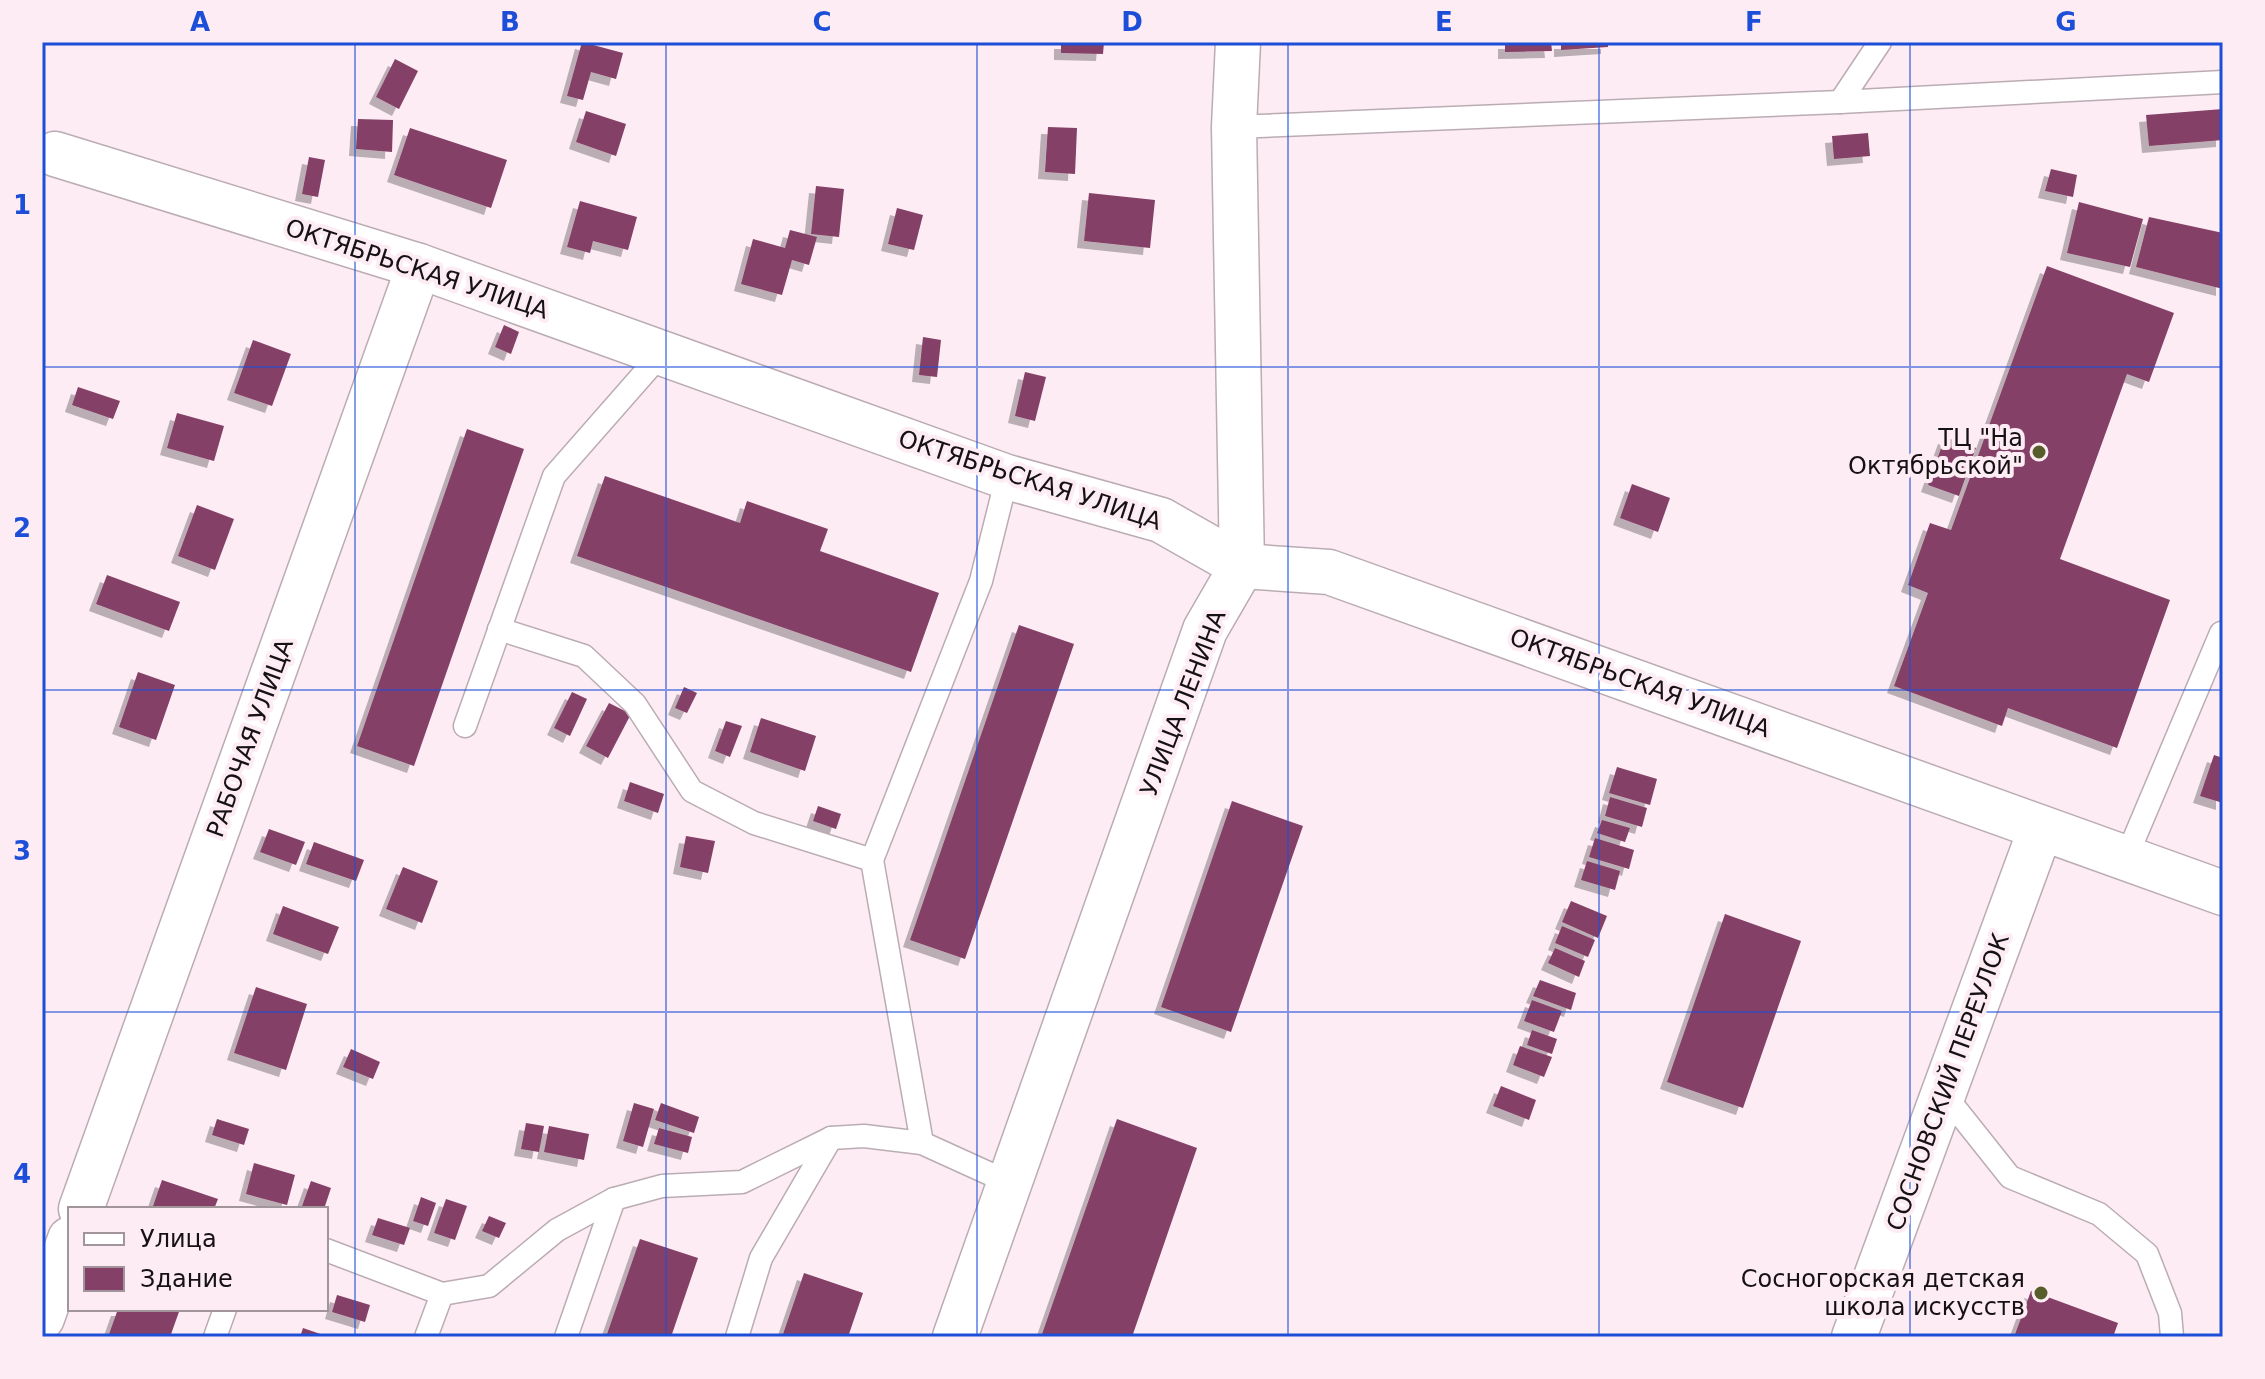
<svg xmlns="http://www.w3.org/2000/svg" width="2265" height="1379" viewBox="0 0 2265 1379" font-family="'DejaVu Sans',sans-serif">
	<style>
		.building { fill: #844066; filter: url(#shadow) }
		.lines { fill: none; stroke-linecap: round; stroke-linejoin: round }
		.lane-casing { stroke: #bbacb3; stroke-width: 25 }
		.street-casing { stroke: #bbacb3; stroke-width: 47 }
		.lane { stroke: #fff; stroke-width: 22 }
		.street { stroke: #fff; stroke-width: 44 }
		.grid { fill: none; stroke: #1d4ed8; stroke-width: 2; stroke-opacity: 0.55 }
		.poi-dot { fill: #575e2c; stroke: #fdecf4; stroke-width: 3 }
		.labels { text-anchor: middle; stroke-width: 8; stroke-linejoin: round; paint-order: stroke }
		.street-label { font-size: 24px; fill: #161113; stroke: #fdecf4 }
		.poi-label { font-size: 24px; fill: #161113; stroke: #fdecf4; text-anchor: end }
		.neatline { fill: none; stroke: #1d4ed8; stroke-width: 3 }
		.grid-label { font-size: 26px; text-anchor: middle; font-weight: bold; fill: #1d4ed8 }
	</style>
	<defs>
		<filter id="shadow"><feDropShadow dx="-7" dy="7" stdDeviation="0" flood-color="#0004"/></filter>
	</defs>
	<rect width="100%" height="100%" fill="#fdecf4"/>
	<g class="building">
		<polygon points="582,42 623,53 616,79 591,72 583,100 567,96"/>
		<polygon points="1061,42 1104,42 1103,54 1061,53"/>
		<polygon points="1505,42 1551,42 1552,51 1505,52"/>
		<polygon points="1561,42 1608,42 1608,47 1561,50"/>
		<polygon points="395,59 418,71 399,109 376,97"/>
		<polygon points="2223,109 2223,140 2149,146 2146,115"/>
		<polygon points="586,111 626,124 616,156 576,142"/>
		<polygon points="358,119 393,120 392,152 356,149"/>
		<polygon points="1048,127 1077,128 1075,174 1045,172"/>
		<polygon points="410,128 507,160 491,208 394,175"/>
		<polygon points="1868,133 1870,156 1834,159 1832,136"/>
		<polygon points="309,157 325,160 318,197 302,194"/>
		<polygon points="2051,169 2077,175 2073,197 2045,191"/>
		<polygon points="816,186 844,189 839,237 811,234"/>
		<polygon points="1089,193 1155,200 1150,248 1084,241"/>
		<polygon points="580,201 637,217 628,250 593,241 590,253 567,247"/>
		<polygon points="2079,202 2143,219 2130,267 2067,253"/>
		<polygon points="897,208 923,215 914,250 888,244"/>
		<polygon points="2149,217 2223,233 2223,289 2136,267"/>
		<polygon points="790,230 817,237 809,265 792,260 782,295 741,284 753,239 785,248"/>
		<polygon points="2047,266 2174,313 2149,382 2127,374 2060,559 2170,600 2117,748 2008,708 2002,726 1894,686 1928,593 1908,585 1930,523 1951,530"/>
		<polygon points="504,325 519,332 511,354 495,347"/>
		<polygon points="923,337 941,340 937,377 919,375"/>
		<polygon points="253,340 291,354 272,406 234,393"/>
		<polygon points="1025,372 1046,377 1035,421 1015,416"/>
		<polygon points="78,387 120,401 113,419 72,405"/>
		<polygon points="177,413 224,426 214,461 167,448"/>
		<polygon points="467,429 524,449 414,766 357,746"/>
		<polygon points="1945,437 1976,448 1959,496 1928,485"/>
		<polygon points="605,476 740,523 747,501 828,529 820,551 939,593 911,672 577,556"/>
		<polygon points="1632,484 1670,498 1658,532 1620,518"/>
		<polygon points="197,505 234,519 215,570 178,556"/>
		<polygon points="107,575 180,602 169,631 96,604"/>
		<polygon points="1019,625 1074,644 965,959 910,940"/>
		<polygon points="138,672 175,685 156,740 119,727"/>
		<polygon points="684,687 697,693 687,713 675,708"/>
		<polygon points="572,692 587,699 570,736 554,728"/>
		<polygon points="609,703 631,714 608,758 586,746"/>
		<polygon points="761,718 816,736 805,771 750,752"/>
		<polygon points="726,721 742,726 730,757 715,751"/>
		<polygon points="2214,755 2223,758 2223,803 2200,796"/>
		<polygon points="1617,767 1657,779 1650,805 1609,793"/>
		<polygon points="630,782 664,794 658,813 624,801"/>
		<polygon points="1610,797 1647,808 1642,827 1605,816"/>
		<polygon points="1232,801 1303,826 1231,1032 1161,1007"/>
		<polygon points="818,806 841,814 836,829 813,821"/>
		<polygon points="1602,820 1630,828 1625,842 1597,833"/>
		<polygon points="269,829 305,842 296,865 260,852"/>
		<polygon points="686,836 715,841 708,873 680,867"/>
		<polygon points="1595,838 1634,850 1629,869 1589,857"/>
		<polygon points="314,842 364,860 356,881 306,864"/>
		<polygon points="1587,861 1620,871 1615,890 1581,880"/>
		<polygon points="403,867 438,881 422,923 386,909"/>
		<polygon points="1571,901 1607,916 1598,938 1562,922"/>
		<polygon points="283,906 339,927 328,954 273,934"/>
		<polygon points="1725,914 1801,941 1743,1108 1667,1082"/>
		<polygon points="1562,926 1595,940 1588,957 1555,943"/>
		<polygon points="1555,948 1585,961 1579,977 1548,963"/>
		<polygon points="1540,980 1576,993 1571,1010 1533,996"/>
		<polygon points="256,987 307,1004 286,1070 234,1053"/>
		<polygon points="1532,1000 1562,1011 1554,1032 1524,1021"/>
		<polygon points="1532,1030 1557,1039 1552,1054 1527,1045"/>
		<polygon points="1520,1046 1552,1057 1544,1077 1513,1065"/>
		<polygon points="351,1049 380,1062 373,1079 343,1067"/>
		<polygon points="1501,1086 1536,1100 1529,1120 1493,1106"/>
		<polygon points="634,1103 654,1109 643,1147 623,1141"/>
		<polygon points="661,1103 699,1117 694,1133 655,1120"/>
		<polygon points="217,1119 249,1129 244,1145 212,1135"/>
		<polygon points="1117,1119 1197,1148 1132,1337 1041,1337"/>
		<polygon points="526,1123 544,1126 539,1152 521,1149"/>
		<polygon points="549,1126 589,1134 584,1160 544,1152"/>
		<polygon points="659,1128 692,1137 688,1153 654,1144"/>
		<polygon points="254,1163 295,1175 287,1205 246,1194"/>
		<polygon points="162,1180 218,1199 214,1209 152,1209"/>
		<polygon points="311,1181 331,1188 324,1209 301,1209"/>
		<polygon points="421,1197 436,1203 428,1226 413,1221"/>
		<polygon points="446,1199 467,1206 455,1240 434,1233"/>
		<polygon points="489,1216 506,1223 499,1238 482,1231"/>
		<polygon points="378,1218 410,1228 404,1245 372,1235"/>
		<polygon points="640,1239 698,1258 671,1337 606,1337"/>
		<polygon points="804,1273 863,1293 848,1337 782,1337"/>
		<polygon points="2031,1291 2118,1323 2113,1337 2014,1337"/>
		<polygon points="337,1295 370,1305 365,1322 332,1312"/>
		<polygon points="118,1309 180,1309 170,1337 108,1337"/>
		<polygon points="303,1328 329,1337 300,1337"/>
	</g>
	<g class="lines">
		<defs>
			<g id="lane">
				<polyline points="1840,102 1880,42"/>
				<polyline points="1234,127 1840,102 2223,82"/>
				<polyline points="499,629 584,656 635,704 692,791 754,823 872,860"/>
				<polyline points="465,726 554,476 662,353"/>
				<polyline points="2126,858 2221,633"/>
				<polyline points="1944,1094 2010,1177 2099,1214 2147,1254 2170,1313 2172,1337"/>
				<polyline points="922,1143 872,860 981,581 1007,477"/>
				<polyline points="326,1250 442,1294 489,1286 557,1230 614,1199 662,1186 742,1182 831,1138 864,1136 922,1143 1010,1183"/>
				<polyline points="215,1337 225,1309"/>
				<polyline points="426,1337 442,1294"/>
				<polyline points="566,1337 614,1199"/>
				<polyline points="737,1337 761,1258 831,1138"/>
			</g>
			<g id="street">
				<polyline points="55,154 419,266 1007,477 1161,520 1242,566 1329,572 2223,893"/>
				<polyline points="81,1209 419,266"/>
				<polyline points="42,1318 70,1239"/>
				<polyline points="955,1337 1205,630 1242,566 1234,127 1238,42"/>
				<polyline points="1854,1337 2041,828"/>
			</g>
		</defs>
		<use href="#lane" class="lane-casing"/>
		<use href="#street" class="street-casing"/>
		<use href="#lane" class="lane"/>
		<use href="#street" class="street"/>
	</g>
	<path class="grid" d="M355 42V1337M666 42V1337M977 42V1337M1288 42V1337M1599 42V1337M1910 42V1337M42 367H2223M42 690H2223M42 1012H2223"/>
	<g class="poi-dot">
		<circle cx="2039" cy="452" r="8"/>
		<circle cx="2041" cy="1293" r="8"/>
	</g>
	<g class="labels">
		<g class="street-label">
			<text transform="translate(417 269) rotate(18)" y="8">ОКТЯБРЬСКАЯ УЛИЦА</text>
			<text transform="translate(1030 480) rotate(18)" y="8">ОКТЯБРЬСКАЯ УЛИЦА</text>
			<text transform="translate(1640 683) rotate(20)" y="8">ОКТЯБРЬСКАЯ УЛИЦА</text>
			<text transform="translate(1183 703) rotate(-69)" y="8">УЛИЦА ЛЕНИНА</text>
			<text transform="translate(250 738) rotate(-70)" y="8">РАБОЧАЯ УЛИЦА</text>
			<text transform="translate(1948 1082) rotate(-70)" y="8">СОСНОВСКИЙ ПЕРЕУЛОК</text>
		</g>
		<g class="poi-label">
			<text x="2023" y="446">ТЦ "На<tspan x="2023" dy="28">Октябрьской"</tspan></text>
			<text x="2025" y="1287">Сосногорская детская<tspan x="2025" dy="28">школа искусств</tspan></text>
		</g>
	</g>
	<rect width="2265" height="1379" fill="none" stroke="#fdecf4" stroke-width="88"/>
	<rect x="68" y="1207" width="260" height="104" fill="#fdecf4" stroke="#a1949a" stroke-width="2"/>
	<rect x="84" y="1233" width="40" height="12" fill="#ffffff" stroke="#a1949a" stroke-width="2"/>
	<text x="140" y="1247" font-size="24" fill="#161113">Улица</text>
	<rect x="84" y="1267" width="40" height="24" fill="#844066" stroke="#a1949a" stroke-width="2"/>
	<text x="140" y="1287" font-size="24" fill="#161113">Здание</text>
	<rect x="44" y="44" width="2177" height="1291" class="neatline"/>
	<g class="grid-label">
		<text x="200" y="31">A</text>
		<text x="510" y="31">B</text>
		<text x="822" y="31">C</text>
		<text x="1132" y="31">D</text>
		<text x="1444" y="31">E</text>
		<text x="1754" y="31">F</text>
		<text x="2066" y="31">G</text>
		<text x="22" y="214">1</text>
		<text x="22" y="537">2</text>
		<text x="22" y="860">3</text>
		<text x="22" y="1183">4</text>
	</g>
</svg>
